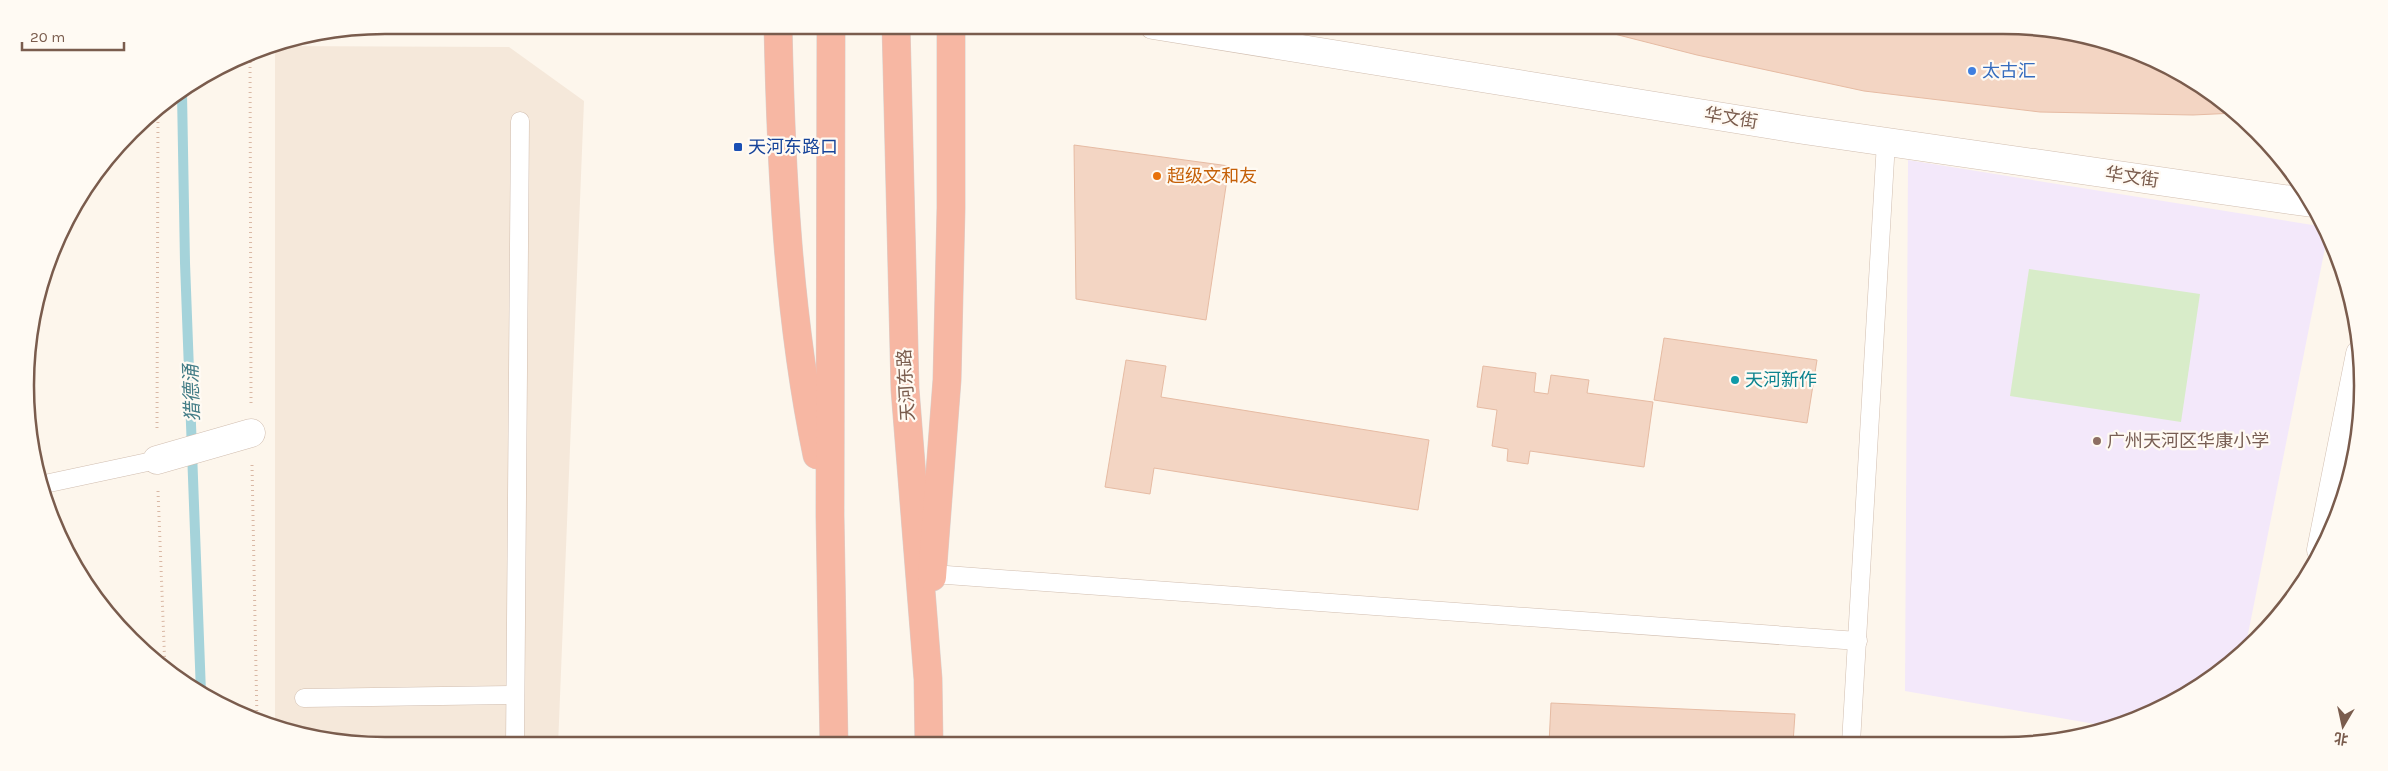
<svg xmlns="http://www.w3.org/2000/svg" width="2388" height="771" viewBox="0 0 2388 771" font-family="Karla,'Noto Sans SC',sans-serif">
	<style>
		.residential { fill: #f5e8da }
		.education { fill: #f3e8fa }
		.green { fill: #d8ecc9 }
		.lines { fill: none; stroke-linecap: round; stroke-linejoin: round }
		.stream { stroke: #a5d3da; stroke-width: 10 }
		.building { fill: #f3d5c3; stroke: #e6bba3 }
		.lane-casing { stroke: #d1beb0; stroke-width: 19 }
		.street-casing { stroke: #d1beb0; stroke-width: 29 }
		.highway-casing { stroke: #dad1cd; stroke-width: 29 }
		.path { stroke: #d9b8a5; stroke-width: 3; stroke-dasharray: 1 4; stroke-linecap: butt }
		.lane { stroke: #fff; stroke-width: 18 }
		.street { stroke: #fff; stroke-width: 28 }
		.highway { stroke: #f7b7a3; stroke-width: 28 }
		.shop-dot { fill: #3f7fe0; stroke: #fffaf3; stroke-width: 2 }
		.transit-dot { fill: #1a4fb4; stroke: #fffaf3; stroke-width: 2 }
		.food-dot { fill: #e8710a; stroke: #fffaf3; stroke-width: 2 }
		.culture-dot { fill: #0f9aa8; stroke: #fffaf3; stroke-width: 2 }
		.education-dot { fill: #8d6e63; stroke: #fffaf3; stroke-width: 2 }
		.labels { text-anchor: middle; stroke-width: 4.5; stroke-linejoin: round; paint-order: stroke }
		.shop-label { font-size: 18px; fill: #366cbe; stroke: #fffaf3; text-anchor: start }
		.street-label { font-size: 18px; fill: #7a5c4d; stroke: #fffaf3 }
		.transit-label { font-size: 18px; fill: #164399; stroke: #fffaf3; text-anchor: start }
		.food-label { font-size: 18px; fill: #c56008; stroke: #fffaf3; text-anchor: start }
		.culture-label { font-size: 18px; fill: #0d838f; stroke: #fffaf3; text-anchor: start }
		.education-label { font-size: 18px; fill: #785e54; stroke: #fffaf3; text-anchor: start }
		.water-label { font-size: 19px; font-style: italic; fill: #437c86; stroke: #fffaf3 }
		.rim { fill: none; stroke: #7a5c4d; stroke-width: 2.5 }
	</style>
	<rect width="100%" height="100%" fill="#fdf6ec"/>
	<polygon class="residential" points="275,46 509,47 584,101 558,746 385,746 315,739 275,727"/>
	<polygon class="education" points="1908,160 2325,227 2328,233 2245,649 2162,709 2106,726 1905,691"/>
	<polygon class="green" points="2029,269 2200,294 2181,422 2010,396"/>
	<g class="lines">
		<polyline class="stream" points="182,93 185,263 201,693"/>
	</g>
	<g class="building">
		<polygon points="1579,25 2002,25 2073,32 2141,53 2203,86 2236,113 2193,115 2040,112 1864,91 1697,55"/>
		<polygon points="1074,145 1229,166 1206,320 1076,299"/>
		<polygon points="1664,338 1817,360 1807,423 1654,400"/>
		<polygon points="1126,360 1166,366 1161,397 1429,440 1418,510 1154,468 1150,494 1105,487"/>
		<polygon points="1483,366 1536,373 1534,392 1548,394 1551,375 1589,380 1587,393 1653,402 1644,467 1530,451 1528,464 1507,461 1508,449 1492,446 1497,410 1477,407"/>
		<polygon points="1551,703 1795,714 1793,743 1549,744"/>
	</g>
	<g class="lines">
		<defs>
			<g id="lane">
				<polyline points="40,485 157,460"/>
				<polyline points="933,574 1858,641"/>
				<polyline points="304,698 515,695"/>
				<polyline points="1851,743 1886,142"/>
				<polyline points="515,746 520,121"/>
			</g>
			<g id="street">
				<polyline points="1153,25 1804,130 2312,203"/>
				<polyline points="157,460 251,433"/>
				<polyline points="2321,550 2360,354"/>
			</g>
			<g id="highway">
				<path d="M778 25C781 168 788 315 817 455"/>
				<polyline points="831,25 830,516 834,745"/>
				<polyline points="896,25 905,389 928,679 929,745"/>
				<polyline points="932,577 947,380 951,208 951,25"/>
			</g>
		</defs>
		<use href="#lane" class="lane-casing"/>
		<use href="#street" class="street-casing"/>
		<use href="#highway" class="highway-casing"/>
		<g class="path">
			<polyline points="250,52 251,403"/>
			<polyline points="157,428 158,108"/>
			<polyline points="252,465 257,721"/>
			<polyline points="158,491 165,669"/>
		</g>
		<use href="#lane" class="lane"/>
		<use href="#street" class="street"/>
		<use href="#highway" class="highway"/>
	</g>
	<circle class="shop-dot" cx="1972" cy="71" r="5"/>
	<rect class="transit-dot" x="733" y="142" width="10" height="10" rx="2.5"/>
	<circle class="food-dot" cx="1157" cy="176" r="5"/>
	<circle class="culture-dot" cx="1735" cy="380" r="5"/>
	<circle class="education-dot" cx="2097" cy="441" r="5"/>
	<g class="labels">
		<g class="shop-label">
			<text x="1982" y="77">太古汇</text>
		</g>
		<g class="street-label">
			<text transform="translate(1731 118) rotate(9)" y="6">华文街</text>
			<text transform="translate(2132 177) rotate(8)" y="6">华文街</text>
			<text transform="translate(906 385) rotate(-93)" y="6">天河东路</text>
		</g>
		<g class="transit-label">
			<text x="748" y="153">天河东路口</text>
		</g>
		<g class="food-label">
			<text x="1167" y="182">超级文和友</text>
		</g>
		<g class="culture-label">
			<text x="1745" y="386">天河新作</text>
		</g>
		<g class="education-label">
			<text x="2107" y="447">广州天河区华康小学</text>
		</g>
		<g class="water-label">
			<text transform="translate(191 393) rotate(-92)" y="7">猎德涌</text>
		</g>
	</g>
	<path d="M0 0H2388V771H0ZM385 34H2003A351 351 0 0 1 2354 385V386A351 351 0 0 1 2003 737H385A351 351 0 0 1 34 386V385A351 351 0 0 1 385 34Z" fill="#fffaf3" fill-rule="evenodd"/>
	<path class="rim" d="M385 34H2003A351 351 0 0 1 2354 385V386A351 351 0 0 1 2003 737H385A351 351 0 0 1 34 386V385A351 351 0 0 1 385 34Z"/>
	<g transform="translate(2343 726) rotate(189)" stroke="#fffaf3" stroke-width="4" paint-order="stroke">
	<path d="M0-4L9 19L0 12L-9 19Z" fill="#7a5c4d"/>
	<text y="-8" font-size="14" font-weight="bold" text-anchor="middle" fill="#7a5c4d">北</text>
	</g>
	<path d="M22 42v8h102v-8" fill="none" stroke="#7a5c4d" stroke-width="2.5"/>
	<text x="30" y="42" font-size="15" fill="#7a5c4d" stroke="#fffaf3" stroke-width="4" paint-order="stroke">20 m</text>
</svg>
